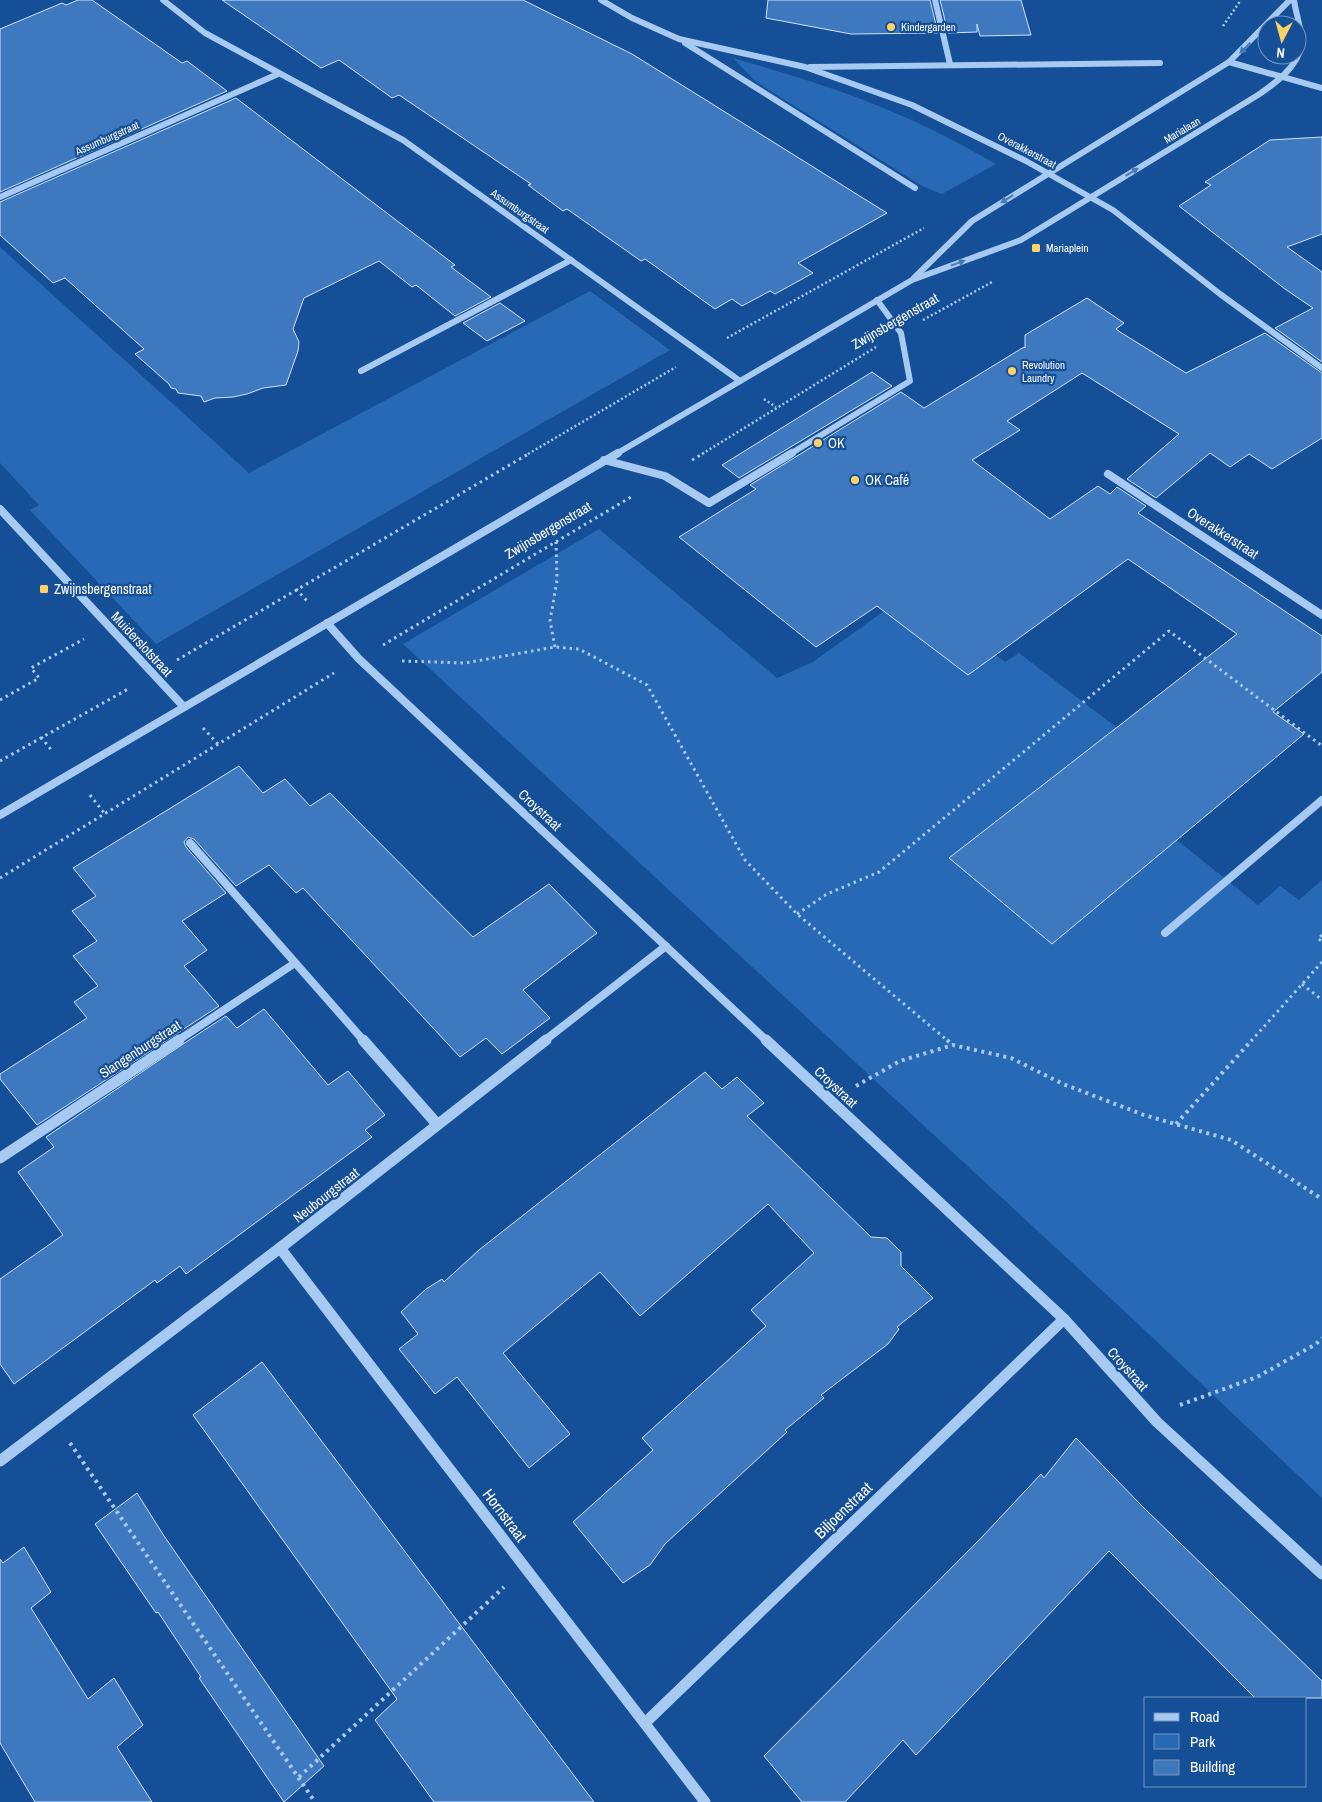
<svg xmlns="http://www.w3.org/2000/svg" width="1322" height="1802" viewBox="0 0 1322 1802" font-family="'Archivo Narrow',sans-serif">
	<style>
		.green { fill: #2869b6 }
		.building { fill: #3e78bf; stroke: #cfe4fc }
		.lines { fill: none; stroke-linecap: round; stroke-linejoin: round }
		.path-far2 { stroke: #a7caf2; stroke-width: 2.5; stroke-dasharray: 2 2.5; stroke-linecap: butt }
		.path-far1 { stroke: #a7caf2; stroke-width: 3; stroke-dasharray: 2.5 4; stroke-linecap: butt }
		.path { stroke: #a7caf2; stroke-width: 4; stroke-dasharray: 3 4.5; stroke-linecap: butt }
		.minor-far2 { stroke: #a7caf2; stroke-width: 6 }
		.minor-far1 { stroke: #a7caf2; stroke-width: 8 }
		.minor { stroke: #a7caf2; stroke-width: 11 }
		.oneway { fill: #487ab7 }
		.poi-dot { fill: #ffd268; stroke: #154f97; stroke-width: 2 }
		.labels { text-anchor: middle; stroke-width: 4.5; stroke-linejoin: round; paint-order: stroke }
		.far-poi-label { font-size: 11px; fill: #fff; stroke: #154f97; text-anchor: start }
		.far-street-label { font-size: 11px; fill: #fff; stroke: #154f97 }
		.street-label { font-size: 14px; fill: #fff; stroke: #154f97 }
		.poi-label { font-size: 14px; fill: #fff; stroke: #154f97; text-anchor: start }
		.near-street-label { font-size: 16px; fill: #fff; stroke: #154f97 }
	</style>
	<rect width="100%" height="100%" fill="#154f97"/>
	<g class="green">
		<path d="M733 58C789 74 846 91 900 115 933 129 964 146 996 164L942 194 922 186 755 81Z"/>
		<polygon points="0,247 249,473 590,291 670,350 156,644 30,510 39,505 0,463"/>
		<polygon points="599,529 777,678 813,662 912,591 1005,662 1019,653 1137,743 1173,837 1258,905 1280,886 1299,900 1322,880 1322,1498 1135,1321 403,644"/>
	</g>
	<g class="building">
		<polygon points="78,0 92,0 182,63 187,61 227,91 0,192 0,29 62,3 66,5"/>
		<polygon points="222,0 523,0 632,54 887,213 798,263 813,273 775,294 770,291 742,306 732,299 715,309 645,259 641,261 567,209 563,211 528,185 531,184 399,95 392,98 339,60 321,68"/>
		<polygon points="768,0 930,0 938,33 851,34 766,18"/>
		<polygon points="940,0 1021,0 1031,35 980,36 977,24 977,32 948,33"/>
		<polygon points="236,98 455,265 451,267 491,297 455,316 416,285 412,287 379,261 304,298 293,329 299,342 298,351 286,385 263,388 247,394 233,397 215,398 204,402 201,396 178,393 176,389 171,388 169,384 135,354 144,349 65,278 53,283 0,235 0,202"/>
		<polygon points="1322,137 1322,234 1287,247 1322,272 1322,362 1275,328 1313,308 1285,289 1179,206 1211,185 1205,182 1270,140"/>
		<polygon points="1087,298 1124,323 1116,329 1120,332 1186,373 1265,333 1322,373 1322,438 1272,469 1249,454 1230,467 1210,453 1156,498 1127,479 1179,434 1082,373 1007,421 1020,430 972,460 1050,519 1098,486 1110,494 1117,487 1146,506 1138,513 1322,636 1322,672 1273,712 1304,734 1052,944 949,858 1237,634 1128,559 968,675 877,606 816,647 679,537 756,489 750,485 901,392 924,408 1024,347 1025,348 1025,335"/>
		<polygon points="500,303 525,321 487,341 463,323"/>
		<polygon points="872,372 892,386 739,478 722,465"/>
		<polygon points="239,766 263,793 285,779 310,806 330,793 473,937 549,884 597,933 523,990 550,1018 502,1054 486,1038 460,1057 303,888 296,893 269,865 236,886 194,839 188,837 184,842 186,847 226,893 182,921 207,950 184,966 219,1006 37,1125 0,1079 0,1074 87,1018 74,1002 98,986 73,956 97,941 72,911 96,896 73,868"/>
		<polygon points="264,1009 328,1085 348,1071 385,1115 365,1130 372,1137 186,1274 180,1266 157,1283 155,1280 14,1384 0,1364 0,1279 63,1235 18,1172 54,1147 46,1137 186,1042 226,1016 237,1028"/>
		<polygon points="705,1072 722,1089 737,1077 764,1103 747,1116 871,1237 887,1238 901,1252 901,1266 933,1298 897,1327 899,1329 888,1344 821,1395 824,1398 785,1430 787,1432 665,1544 650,1565 623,1583 573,1522 653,1450 642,1438 766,1326 751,1310 814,1253 768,1204 640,1316 600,1272 503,1353 570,1434 529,1468 457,1377 435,1394 399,1349 418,1334 401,1312 426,1289 442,1279 444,1282 479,1250"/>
		<polygon points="262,1362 351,1480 594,1802 434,1802 375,1720 397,1699 193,1415"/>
		<polygon points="1076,1438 1143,1507 1322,1681 1322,1698 1255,1698 1109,1551 916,1755 903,1740 845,1802 802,1802 764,1756 982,1537 1041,1474 1044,1478"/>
		<polygon points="137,1493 164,1536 324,1766 284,1802 199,1678 201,1677 158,1612 156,1613 95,1524"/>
		<polygon points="24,1547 51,1592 31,1608 88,1699 114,1678 143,1725 117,1747 152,1802 35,1802 0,1743 0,1559 3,1563"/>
	</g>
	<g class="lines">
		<g class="path-far2">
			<polyline points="1223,26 1241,0"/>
			<polyline points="923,320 994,281"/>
			<polyline points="727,338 924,228"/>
			<polyline points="764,399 776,407"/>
			<polyline points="528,454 676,367"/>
			<polyline points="702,454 876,347"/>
		</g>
		<g class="path-far1">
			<polyline points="692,460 704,453"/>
			<polyline points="296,589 309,603"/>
			<polyline points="383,645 631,497"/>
			<polyline points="555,647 550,621 557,580 556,542"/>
			<polyline points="177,660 530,453"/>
			<polyline points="402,661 465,663 555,647 579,649 647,685 745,860 797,914 948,1041"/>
			<polyline points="0,700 39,678 31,668 84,639"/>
			<polyline points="203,728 218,744"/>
			<polyline points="41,737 53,752"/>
			<polyline points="0,761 128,689"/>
			<polyline points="90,795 105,814"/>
			<polyline points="0,878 334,673"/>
			<polyline points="797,914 827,894 879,872 1169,631 1322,746"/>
			<polyline points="1322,935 1318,939 1322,941"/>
			<polyline points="1302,984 1322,1000"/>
			<polyline points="1251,1041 1322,962"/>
		</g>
		<g class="path">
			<polyline points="947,1040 953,1045"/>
			<polyline points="856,1086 900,1061 953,1045 1011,1058 1063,1084 1144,1115 1231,1140 1322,1199"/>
			<polyline points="1176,1124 1252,1040"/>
			<polyline points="1180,1405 1257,1377 1316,1344 1322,1338"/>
			<polyline points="70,1443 315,1802"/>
			<polyline points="299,1777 504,1587"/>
		</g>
		<g class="minor-far2">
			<polyline points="163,0 205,33 403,140 740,381"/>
			<polyline points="601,0 632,18 679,39 805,67 912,105 1026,161 1113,210 1220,294 1322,368"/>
			<polyline points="935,0 950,64"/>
			<polyline points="685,43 915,188"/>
			<polyline points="1229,62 1322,88"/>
			<polyline points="810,67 1160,63"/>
			<polyline points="0,197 278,74"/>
			<polyline points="914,278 972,221 1229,62 1290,0"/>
			<polyline points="361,371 571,260"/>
			<path d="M616 454 912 280 1021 240 1258 95C1274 84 1298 67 1301 46 1303 32 1296 15 1294 0"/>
			<polyline points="790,454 910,381 901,333 877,300"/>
		</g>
		<g class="minor-far1">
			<polyline points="604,460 665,476 709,503 792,453"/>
			<polyline points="1108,474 1322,615"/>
			<polyline points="0,509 184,707"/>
			<polyline points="327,623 359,659 767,1041"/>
			<polyline points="0,815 618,453"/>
			<polyline points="190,843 364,1041"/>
			<polyline points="1165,933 1322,800"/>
			<polyline points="177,1041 295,963"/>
			<polyline points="544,1041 666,946"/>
		</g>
		<g class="minor">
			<polyline points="363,1040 437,1124"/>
			<polyline points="766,1040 1064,1319 1157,1422 1322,1574"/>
			<polyline points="0,1158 179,1040"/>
			<polyline points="280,1248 705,1802"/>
			<polyline points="0,1461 280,1248 546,1040"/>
			<polyline points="645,1723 1064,1319"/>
		</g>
	</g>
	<defs><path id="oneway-solid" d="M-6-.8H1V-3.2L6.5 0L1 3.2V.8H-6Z" transform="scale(1.25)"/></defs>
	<g class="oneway">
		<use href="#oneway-solid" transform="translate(1245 48) rotate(135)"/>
		<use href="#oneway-solid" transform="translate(1132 172) rotate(-31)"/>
		<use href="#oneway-solid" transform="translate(1007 199) rotate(148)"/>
		<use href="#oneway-solid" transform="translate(958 263) rotate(-20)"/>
	</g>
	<g class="poi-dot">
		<circle cx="891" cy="27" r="5"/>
		<rect x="1031" y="243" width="10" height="10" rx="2.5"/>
		<circle cx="1012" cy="371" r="5"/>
		<circle cx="818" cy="443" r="5"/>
		<circle cx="855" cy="480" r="5"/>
		<rect x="39" y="584" width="10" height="10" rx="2.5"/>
	</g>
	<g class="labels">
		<g class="far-poi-label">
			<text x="901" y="31">Kindergarden</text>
			<text x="1046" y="252">Mariaplein</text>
			<text x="1022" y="369">Revolution<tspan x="1022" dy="13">Laundry</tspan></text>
		</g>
		<g class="far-street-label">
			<text transform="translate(1182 130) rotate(-31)" y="4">Marialaan</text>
			<text transform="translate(107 138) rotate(-24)" y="4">Assumburgstraat</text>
			<text transform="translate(1027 150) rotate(28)" y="4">Overakkerstraat</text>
			<text transform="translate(520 211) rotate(35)" y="4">Assumburgstraat</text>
		</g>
		<g class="street-label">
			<text transform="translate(895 321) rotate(-30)" y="5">Zwijnsbergenstraat</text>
			<text transform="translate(548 530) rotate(-31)" y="5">Zwijnsbergenstraat</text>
			<text transform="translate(1223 533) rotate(33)" y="5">Overakkerstraat</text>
			<text transform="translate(142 644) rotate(47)" y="5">Muiderslotstraat</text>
			<text transform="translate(540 810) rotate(43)" y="5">Croystraat</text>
			<text transform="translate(140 1049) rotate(-33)" y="5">Slangenburgstraat</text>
			<text transform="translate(836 1087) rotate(43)" y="5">Croystraat</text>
			<text transform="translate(326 1195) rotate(-38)" y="5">Neubourgstraat</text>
			<text transform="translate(1128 1369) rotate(48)" y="5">Croystraat</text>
		</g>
		<g class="poi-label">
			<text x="828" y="448">OK</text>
			<text x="865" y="485">OK Café</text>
			<text x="54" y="594">Zwijnsbergenstraat</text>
		</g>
		<g class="near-street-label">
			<text transform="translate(843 1510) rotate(-44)" y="6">Biljoenstraat</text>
			<text transform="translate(505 1515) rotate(53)" y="6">Hornstraat</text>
		</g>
	</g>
	<rect x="1144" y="1697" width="162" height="90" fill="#154f97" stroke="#7395c1"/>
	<rect x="1154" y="1713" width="25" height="8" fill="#a7caf2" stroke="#7395c1"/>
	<text x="1190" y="1722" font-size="15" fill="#ffffff">Road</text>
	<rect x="1154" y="1734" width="25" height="15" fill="#2869b6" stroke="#7395c1"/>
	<text x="1190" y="1747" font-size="15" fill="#ffffff">Park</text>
	<rect x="1154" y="1760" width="25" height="15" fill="#3e78bf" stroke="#7395c1"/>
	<text x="1190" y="1772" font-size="15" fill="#ffffff">Building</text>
	<g transform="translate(1282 40) rotate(186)"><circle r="24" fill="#154f97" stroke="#7395c1"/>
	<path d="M0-4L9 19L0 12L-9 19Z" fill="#ffd268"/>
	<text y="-8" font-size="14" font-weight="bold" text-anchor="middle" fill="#ffffff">N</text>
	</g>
</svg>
